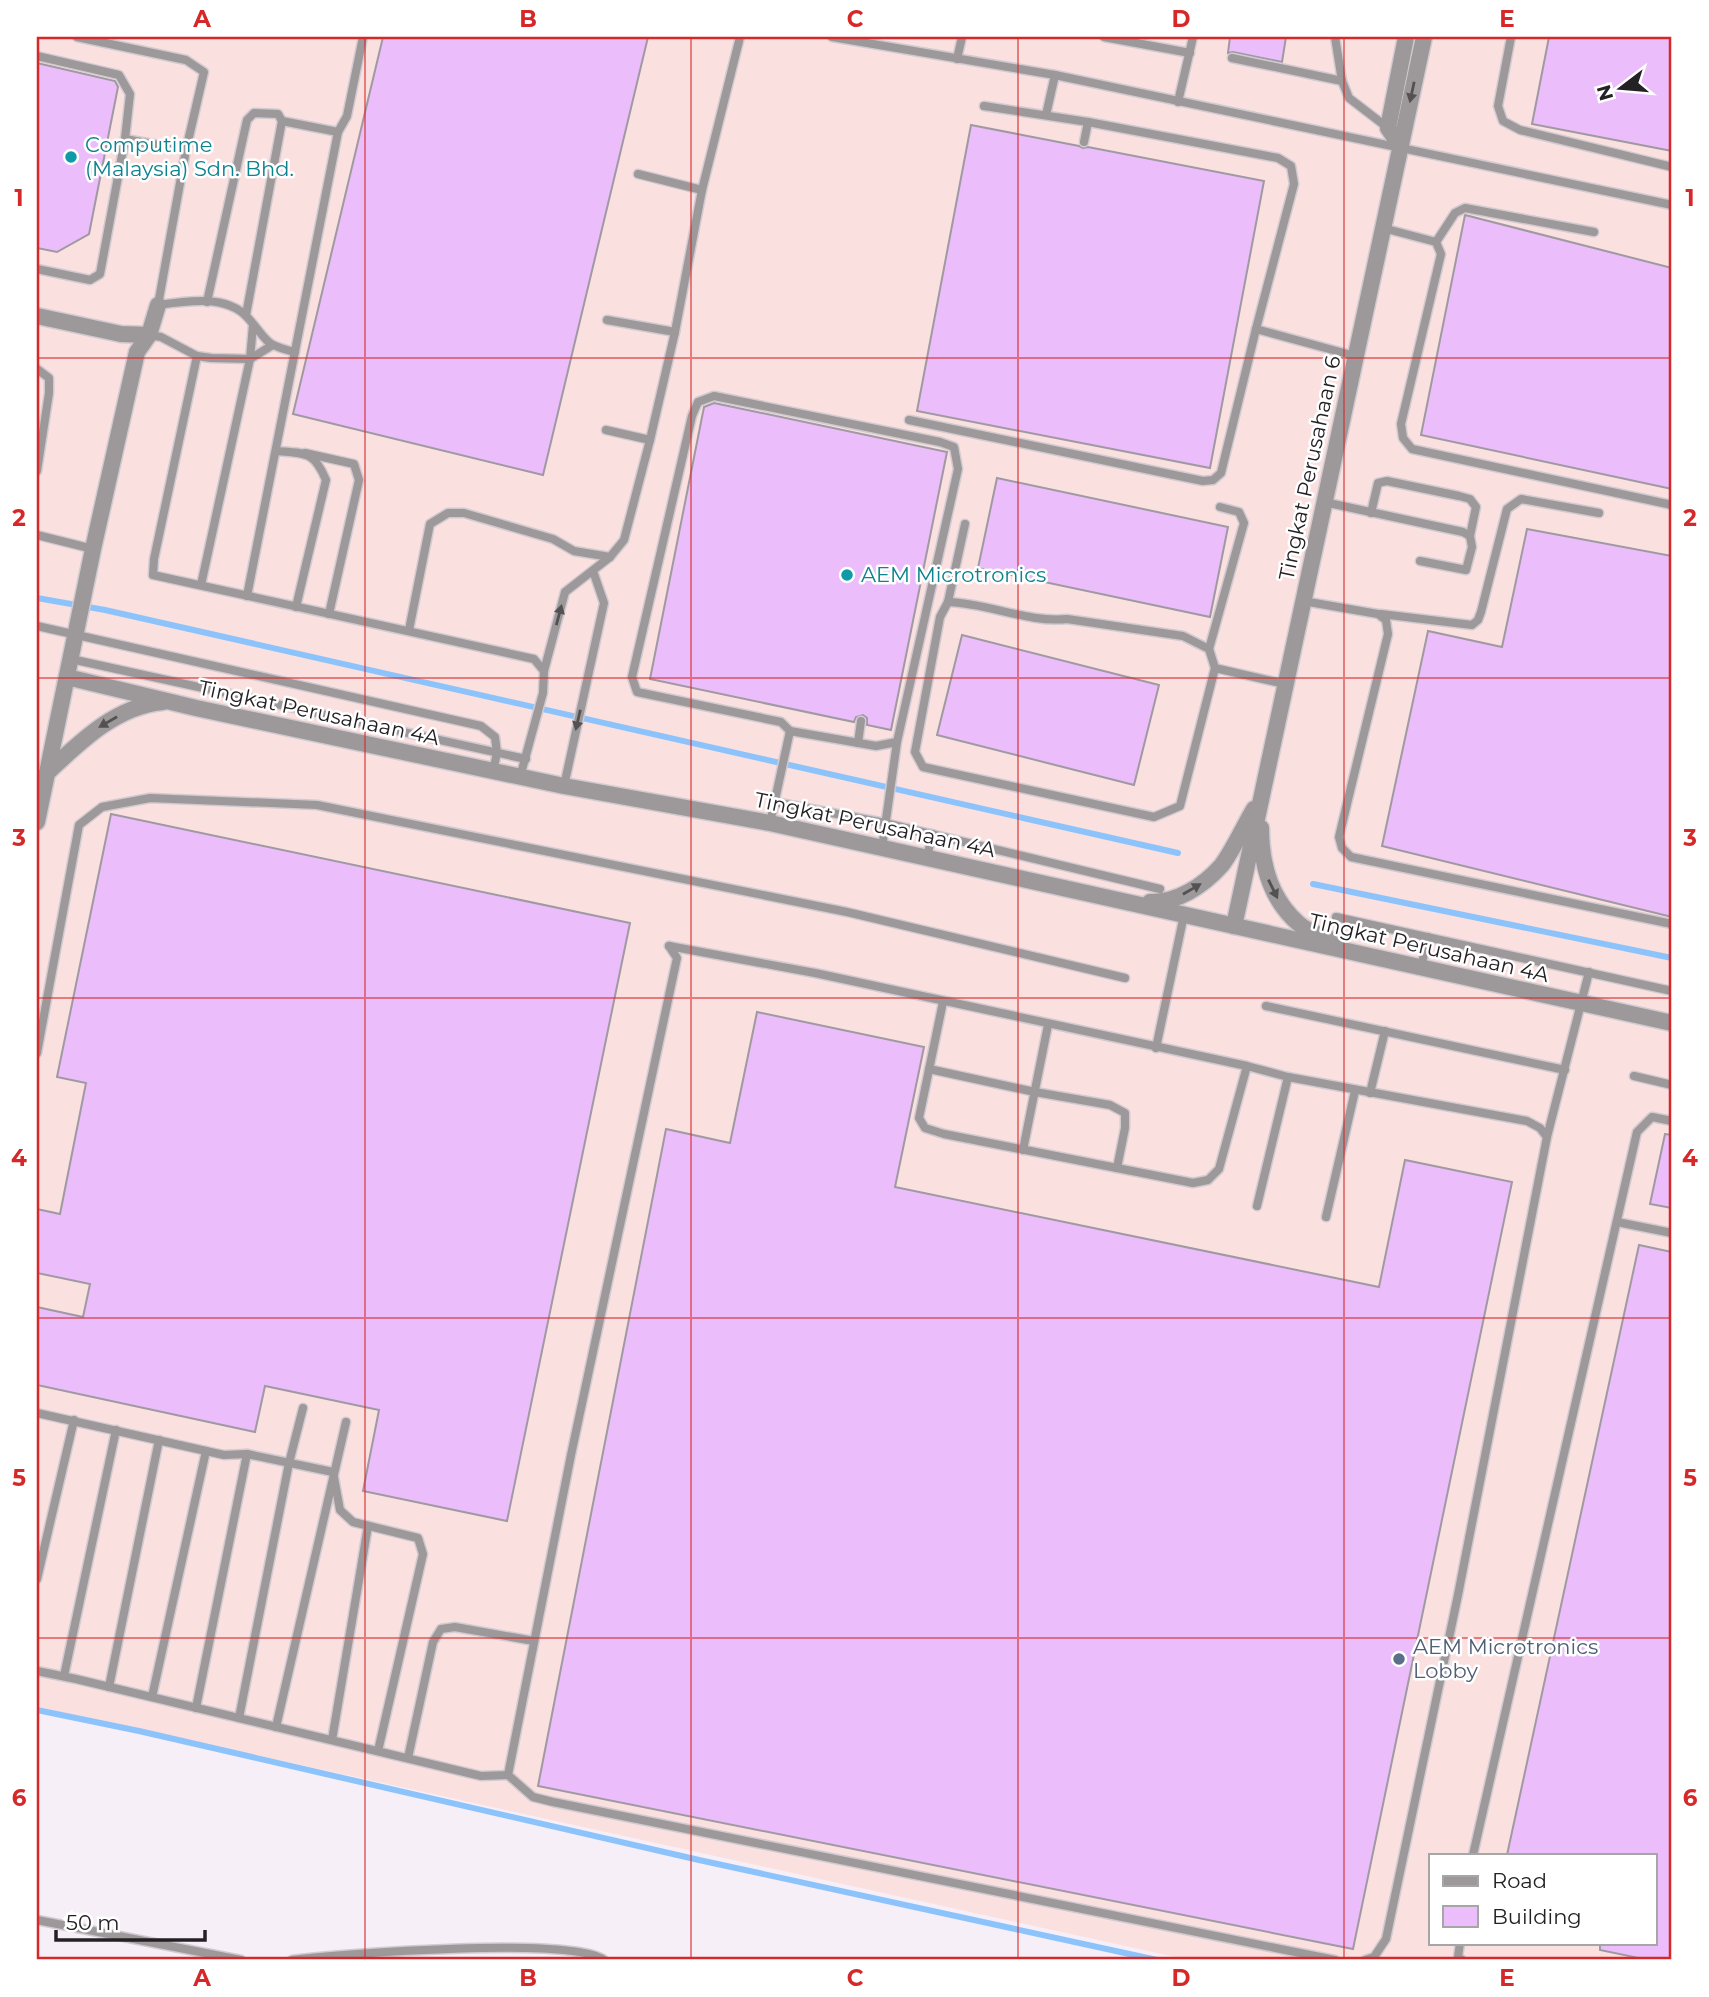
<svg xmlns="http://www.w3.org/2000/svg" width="1709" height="1997" viewBox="0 0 1709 1997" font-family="Montserrat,sans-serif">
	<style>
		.industrial { fill: #fbe0e0; fill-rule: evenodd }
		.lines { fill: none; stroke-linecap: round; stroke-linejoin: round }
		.stream { stroke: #8dc3fb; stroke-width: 6 }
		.building { fill: #ebbdfb; stroke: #9f99a1; stroke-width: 2 }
		.service-casing { stroke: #d0cad1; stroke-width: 11 }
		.minor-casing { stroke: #d0cad1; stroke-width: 19 }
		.service { stroke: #9d9899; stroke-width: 8 }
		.minor { stroke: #9d9899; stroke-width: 16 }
		.oneway { fill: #545153 }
		.grid { fill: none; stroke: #d62828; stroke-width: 2; stroke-opacity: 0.55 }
		.culture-dot { fill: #0f9aa8; stroke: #fff; stroke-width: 2.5 }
		.service-dot { fill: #5c6f8a; stroke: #fff; stroke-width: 2.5 }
		.labels { text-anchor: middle; stroke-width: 5; stroke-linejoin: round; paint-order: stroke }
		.culture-label { font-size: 21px; fill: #0d838f; stroke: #fff; text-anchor: start }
		.street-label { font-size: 21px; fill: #242124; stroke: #fff }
		.service-label { font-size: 21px; fill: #4e5e75; stroke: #fff; text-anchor: start }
		.neatline { fill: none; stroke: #d62828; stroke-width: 2.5 }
		.grid-label { font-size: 23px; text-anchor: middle; font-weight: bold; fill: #d62828 }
	</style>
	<rect width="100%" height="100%" fill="#f6eff7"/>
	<path class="industrial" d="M37 37H1672V1960H1189L37 1707ZM1431 1855H1655V1943H1431Z"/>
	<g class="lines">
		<g class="stream">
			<polyline points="37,598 105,610 1178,853"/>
			<polyline points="1313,884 1672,958"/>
			<polyline points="37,1710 139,1731 699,1860 1157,1960"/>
		</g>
	</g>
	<g class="building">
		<polygon points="383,37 648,37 543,475 293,414"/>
		<polygon points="1230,37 1286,37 1282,62 1233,52 1228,53"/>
		<polygon points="1549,37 1672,37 1672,151 1532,124"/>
		<polygon points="37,63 115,81 118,87 89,234 57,252 37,248"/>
		<polygon points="971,125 1079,146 1083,148 1088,147 1264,181 1210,468 917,411"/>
		<polygon points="1465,215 1672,268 1672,489 1421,435"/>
		<polygon points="714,403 947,452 891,730 867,725 867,718 863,715 856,717 854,722 650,679 704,407"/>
		<polygon points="997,478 1228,527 1210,617 978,568"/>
		<polygon points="1527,529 1672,556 1672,917 1382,846 1428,631 1502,647"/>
		<polygon points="962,635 1159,685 1134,785 937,735"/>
		<polygon points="111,814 630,923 507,1521 363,1491 379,1410 265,1386 255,1432 37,1385 37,1307 83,1317 90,1284 37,1273 37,1209 60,1214 86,1083 57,1077"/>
		<polygon points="757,1012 924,1047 895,1187 1379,1287 1405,1160 1512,1182 1353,1949 538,1786 666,1129 730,1143"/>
		<polygon points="1665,1134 1672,1135 1672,1208 1650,1204"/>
		<polygon points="1639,1245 1672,1252 1672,1960 1648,1960 1600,1950 1600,1943 1655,1943 1655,1855 1507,1855"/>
	</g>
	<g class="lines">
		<defs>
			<g id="service">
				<path d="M77 37 186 60 204 72 186 150 158 305C185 301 227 294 248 318 269 341 262 344 295 352"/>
				<polyline points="832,37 1055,75 1672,205"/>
				<polyline points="1104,37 1190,53"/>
				<polyline points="1335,37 1342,81 1349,98 1388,128"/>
				<polyline points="1511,37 1498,106 1503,121 1520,130 1672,167"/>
				<polyline points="37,56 119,75 130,94 125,139 100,274 90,280 37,269"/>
				<polyline points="1232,58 1342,81"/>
				<polyline points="957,59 962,37"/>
				<polyline points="1178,102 1193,37"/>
				<polyline points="984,106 1088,122 1278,158 1291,166 1294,184 1256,329"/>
				<polyline points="1046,115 1055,75"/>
				<polyline points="282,121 338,132 347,116 363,37"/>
				<polyline points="125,139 186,150"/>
				<polyline points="1084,142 1088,122"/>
				<polyline points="638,174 702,190"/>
				<polyline points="1383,228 1436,242 1441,254 1401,424 1403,438 1412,449 1672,505"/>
				<polyline points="1436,242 1455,213 1465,208 1594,232"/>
				<polyline points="207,302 247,120 254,113 278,114 282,121 246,315"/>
				<polyline points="607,320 675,332"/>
				<polyline points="149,335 161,337 197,356 211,358 250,359 271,346"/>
				<polyline points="197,356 154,559 153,575 534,659 544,671"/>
				<polyline points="37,369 49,378 49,393 37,471"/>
				<polyline points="909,420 1203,481 1213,480 1221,473 1256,329 1355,356"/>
				<polyline points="606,430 650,440"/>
				<path d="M276 451C305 453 314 451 326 480L296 607"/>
				<polyline points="305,453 354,464 359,480 329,614"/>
				<polyline points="1324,502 1463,532 1470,536 1472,547 1466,570 1420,561"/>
				<polyline points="1371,513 1378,483 1387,481 1459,496 1470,499 1476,507 1470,536"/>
				<polyline points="37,535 93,549"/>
				<polyline points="201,585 250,359 253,325"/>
				<polyline points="247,596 338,132"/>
				<polyline points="1303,601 1378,614 1386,620 1388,634 1339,837 1342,848 1351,857 1672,924"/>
				<polyline points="948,602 965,524"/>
				<polyline points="1381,614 1472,625 1478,620 1481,612 1507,509 1521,499 1599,513"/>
				<polyline points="37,626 481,726 495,737 497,753 493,771"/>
				<polyline points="409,630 430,524 448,513 464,513 553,539 574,551 610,557"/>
				<polyline points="1209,649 1244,523 1239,512 1220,507"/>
				<polyline points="71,659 526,759"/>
				<path d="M1215 668 1180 806 1154 817 923 767 915 752 940 617 948 602C988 603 1028 623 1067 619L1183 636 1209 649 1215 668 1285 684"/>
				<polyline points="858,743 861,721"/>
				<polyline points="520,777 543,693 544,671 565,592 610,557 624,540 650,440 675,332 702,190 740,37"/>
				<polyline points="564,786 604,603 593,571"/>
				<polyline points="774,802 885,823 1160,889"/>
				<polyline points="770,823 790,731"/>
				<polyline points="882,848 897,742 958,469 954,447 940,442 714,396 698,402 692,416 632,677 637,692 781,722 790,731 876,746 897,742"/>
				<polyline points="927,858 932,834"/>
				<polyline points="1336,917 1672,991"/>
				<polyline points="669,946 815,973 1247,1066 1288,1077 1527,1121 1540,1128 1547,1137 1458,1595 1386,1939 1374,1957 1365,1960"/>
				<polyline points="1421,967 1428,937"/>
				<polyline points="943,1002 919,1118 925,1128 944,1134 1193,1183 1208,1180 1219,1169 1247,1066"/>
				<polyline points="1266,1006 1565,1070"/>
				<polyline points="1156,1048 1184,915"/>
				<polyline points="37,1053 79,825 102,807 150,798 317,805 847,912 1125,978"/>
				<polyline points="929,1069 1035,1092 1110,1105 1125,1113 1125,1128 1117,1168"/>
				<polyline points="1634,1076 1672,1085"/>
				<polyline points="1370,1093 1385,1031"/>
				<polyline points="1547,1137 1589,972"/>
				<polyline points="1023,1150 1048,1025"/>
				<polyline points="1257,1206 1288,1077"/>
				<polyline points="1326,1217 1355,1091"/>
				<polyline points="1617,1222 1672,1233"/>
				<polyline points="37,1413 224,1455 247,1454 333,1472 340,1510 353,1522 418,1538 423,1554 378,1751"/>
				<polyline points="37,1579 74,1420"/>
				<polyline points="37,1671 76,1679 481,1776 508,1775 571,1455 677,958 669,946"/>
				<polyline points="64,1676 116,1430"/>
				<polyline points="109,1687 159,1440"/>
				<polyline points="152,1697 206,1451"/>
				<polyline points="196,1708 247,1454"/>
				<polyline points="239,1718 289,1463 303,1408"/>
				<polyline points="276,1727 346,1422"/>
				<polyline points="332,1740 368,1526"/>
				<polyline points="408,1758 433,1642 441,1629 455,1627 534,1641"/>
				<polyline points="508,1775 533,1797 553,1802 1335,1960"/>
				<polyline points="1473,1855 1637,1132 1652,1117 1672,1121"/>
				<polyline points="37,1920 241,1960"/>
				<polyline points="1460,1943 1458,1957 1462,1960"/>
				<path d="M292 1960C342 1954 570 1936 604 1960"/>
			</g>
			<g id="minor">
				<polyline points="1401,147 1388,128 1406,37"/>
				<polyline points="37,316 121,334 149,335"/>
				<polyline points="67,677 196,708 564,786 770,823 1672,1023"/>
				<path d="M47 773C80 742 116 706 163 702"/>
				<polyline points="37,822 93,549 137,352 149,335 158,305"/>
				<path d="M1261 828C1261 864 1271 900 1299 924 1308 932 1323 936 1334 941"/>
				<path d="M1150 902C1177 903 1203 886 1221 866 1231 854 1245 824 1254 809"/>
				<polyline points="1234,926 1424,37"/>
			</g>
		</defs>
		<use href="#service" class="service-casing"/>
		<use href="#minor" class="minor-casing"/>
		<use href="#service" class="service"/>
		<use href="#minor" class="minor"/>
	</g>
	<defs><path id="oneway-solid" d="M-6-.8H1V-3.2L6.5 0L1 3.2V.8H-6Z" transform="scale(1.75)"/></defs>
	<g class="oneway">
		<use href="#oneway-solid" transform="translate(1412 92) rotate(102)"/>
		<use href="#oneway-solid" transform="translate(559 615) rotate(-75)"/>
		<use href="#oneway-solid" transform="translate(578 720) rotate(103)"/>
		<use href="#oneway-solid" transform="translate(108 722) rotate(150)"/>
		<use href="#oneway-solid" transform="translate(1192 889) rotate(-30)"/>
		<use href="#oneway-solid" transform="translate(1273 889) rotate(64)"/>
	</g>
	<path class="grid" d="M365 37V1960M691 37V1960M1018 37V1960M1344 37V1960M37 358H1672M37 678H1672M37 998H1672M37 1318H1672M37 1638H1672"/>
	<g class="culture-dot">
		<circle cx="71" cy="157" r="7"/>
		<circle cx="847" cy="575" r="7"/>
	</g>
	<circle class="service-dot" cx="1399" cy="1659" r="7"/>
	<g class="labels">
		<g class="culture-label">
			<text x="85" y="152">Computime<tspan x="85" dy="24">(Malaysia) Sdn. Bhd.</tspan></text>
			<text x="861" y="582">AEM Microtronics</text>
		</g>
		<g class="street-label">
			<text transform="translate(1310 468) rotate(-78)" y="7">Tingkat Perusahaan 6</text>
			<text transform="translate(319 713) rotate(12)" y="7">Tingkat Perusahaan 4A</text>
			<text transform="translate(875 825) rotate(12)" y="7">Tingkat Perusahaan 4A</text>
			<text transform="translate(1429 948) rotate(13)" y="7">Tingkat Perusahaan 4A</text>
		</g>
		<g class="service-label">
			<text x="1413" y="1654">AEM Microtronics<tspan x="1413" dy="24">Lobby</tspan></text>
		</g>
	</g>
	<rect width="1709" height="1997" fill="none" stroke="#ffffff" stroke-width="77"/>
	<rect x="1429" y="1854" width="228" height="91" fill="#ffffff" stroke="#a7a6a7" stroke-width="2"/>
	<rect x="1443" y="1876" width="35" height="10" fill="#9d9899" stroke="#a7a6a7" stroke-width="2"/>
	<text x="1492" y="1888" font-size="21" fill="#242124">Road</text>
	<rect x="1443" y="1906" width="35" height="21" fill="#ebbdfb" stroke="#a7a6a7" stroke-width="2"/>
	<text x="1492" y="1924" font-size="21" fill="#242124">Building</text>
	<g transform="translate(1621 88) rotate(254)" stroke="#ffffff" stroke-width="5" paint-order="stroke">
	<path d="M0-5L12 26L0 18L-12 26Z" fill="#242124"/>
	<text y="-10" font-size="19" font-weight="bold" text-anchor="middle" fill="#242124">N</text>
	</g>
	<path d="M56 1930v10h149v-10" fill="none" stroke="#242124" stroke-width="3.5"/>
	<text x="66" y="1930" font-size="21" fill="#242124" stroke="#ffffff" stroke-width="5" paint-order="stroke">50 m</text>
	<rect x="38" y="38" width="1632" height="1920" class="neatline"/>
	<g class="grid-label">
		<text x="202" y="27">A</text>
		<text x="528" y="27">B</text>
		<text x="855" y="27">C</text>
		<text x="1181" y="27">D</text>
		<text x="1507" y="27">E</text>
		<text x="19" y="206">1</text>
		<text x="1690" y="206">1</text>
		<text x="19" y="526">2</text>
		<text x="1690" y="526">2</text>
		<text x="19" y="846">3</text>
		<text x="1690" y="846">3</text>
		<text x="19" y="1166">4</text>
		<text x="1690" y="1166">4</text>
		<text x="19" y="1486">5</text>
		<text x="1690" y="1486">5</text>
		<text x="19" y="1806">6</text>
		<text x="1690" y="1806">6</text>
		<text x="202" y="1986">A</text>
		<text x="528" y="1986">B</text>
		<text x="855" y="1986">C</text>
		<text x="1181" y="1986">D</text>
		<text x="1507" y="1986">E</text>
	</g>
</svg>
